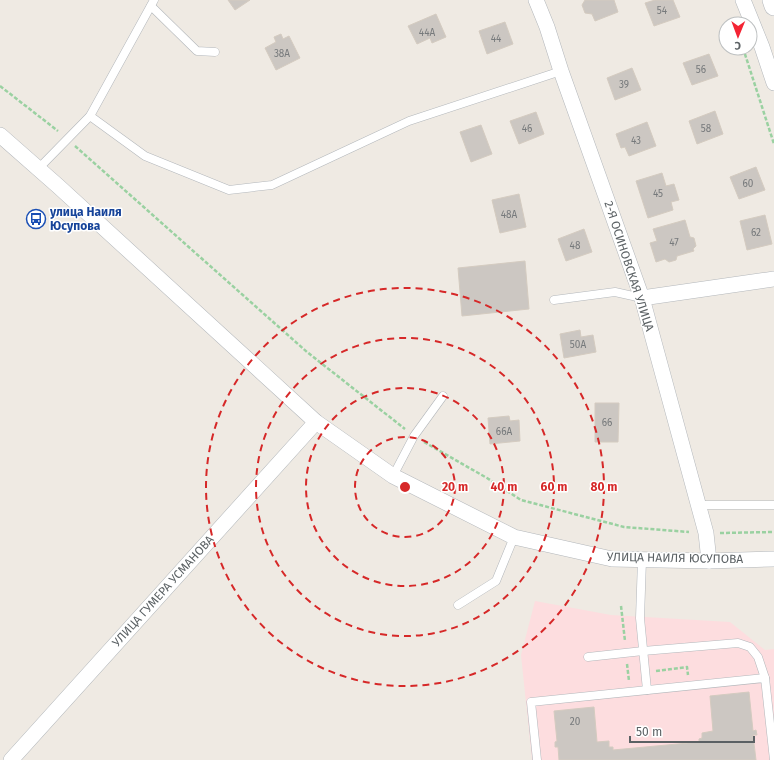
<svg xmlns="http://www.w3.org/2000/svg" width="774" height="760" viewBox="0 0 774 760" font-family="'Fira Sans',sans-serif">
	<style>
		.medical { fill: #fddddf }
		.building { fill: #ccc7c2; stroke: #d4cbc0 }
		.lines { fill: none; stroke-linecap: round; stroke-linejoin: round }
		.service-casing { stroke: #b3b7bb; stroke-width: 9 }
		.minor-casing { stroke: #b3b7bb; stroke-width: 16 }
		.tertiary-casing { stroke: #b3b7bb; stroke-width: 20 }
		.path { stroke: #9ad1a1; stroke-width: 2.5; stroke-dasharray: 4 2; stroke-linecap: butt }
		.service { stroke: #fff; stroke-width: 8 }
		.minor { stroke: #fff; stroke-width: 15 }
		.tertiary { stroke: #fff; stroke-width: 19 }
		.ring { fill: none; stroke: #d62828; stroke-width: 2; stroke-dasharray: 7 5 }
		.labels { text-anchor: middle; stroke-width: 3; stroke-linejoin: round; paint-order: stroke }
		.number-label { font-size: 10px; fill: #777a7c }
		.transit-label { font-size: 12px; font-weight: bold; fill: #164399; stroke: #fff; text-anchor: start }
		.street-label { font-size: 12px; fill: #5b6164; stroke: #fff }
		.centre { fill: #d62828; stroke: #fff; stroke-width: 2 }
		.ring-label { font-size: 12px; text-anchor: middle; font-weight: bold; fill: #d62828; stroke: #fff; stroke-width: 3; stroke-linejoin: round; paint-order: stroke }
	</style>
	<rect width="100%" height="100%" fill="#efeae3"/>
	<polygon class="medical" points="535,601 611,615 730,622 765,650 774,649 774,760 532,760 521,655"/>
	<g class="building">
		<polygon points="228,0 250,0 235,10"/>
		<polygon points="585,0 614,0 618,12 595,21 592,14 585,13 582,5"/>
		<polygon points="655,0 673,0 680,17 654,26 645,3"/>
		<polygon points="436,14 446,37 432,43 430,38 417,44 408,26"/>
		<polygon points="505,22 513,44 487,54 479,31"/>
		<polygon points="281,34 283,39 289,36 300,58 276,70 265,48 276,42 274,37"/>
		<polygon points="709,54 718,76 692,85 683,63"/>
		<polygon points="632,68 641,90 615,100 607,78"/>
		<polygon points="715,111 723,134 697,144 689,121"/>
		<polygon points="536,112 544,134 519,144 510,121"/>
		<polygon points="647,122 656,146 629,156 625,147 621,148 616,134"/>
		<polygon points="481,125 492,154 471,162 460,132"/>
		<polygon points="756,167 765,190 739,199 730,177"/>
		<polygon points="662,173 666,186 674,184 679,200 671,202 673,210 648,218 636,181"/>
		<polygon points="519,194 526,227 500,233 492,200"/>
		<polygon points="765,215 772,244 747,250 740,221"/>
		<polygon points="685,220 690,237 694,238 696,246 693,249 694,251 677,256 676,260 669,262 665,259 656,262 650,243 657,241 653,229"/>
		<polygon points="584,229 592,252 566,261 558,239"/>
		<polygon points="525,261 529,309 462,316 458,268"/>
		<polygon points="580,330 581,337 593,335 596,352 564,358 560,334"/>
		<polygon points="595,403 619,403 618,442 595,442"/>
		<polygon points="509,416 510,421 519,420 520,441 490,444 488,418"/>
		<polygon points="749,692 753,731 756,730 757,735 753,735 756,760 559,760 558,747 555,747 555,742 557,741 554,711 594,707 597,742 609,741 609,747 613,747 613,750 699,742 699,739 702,738 702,733 713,731 710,696"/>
	</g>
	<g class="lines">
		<defs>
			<g id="service">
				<polyline points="151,6 197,51 215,52"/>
				<polyline points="90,116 145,156 229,190 272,185 409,121 561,71"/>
				<polyline points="38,169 90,116 154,0"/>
				<polyline points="554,300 615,292 642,298"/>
				<polyline points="393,476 414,436 443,396"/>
				<polyline points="698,505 774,505"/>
				<polyline points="642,560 640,618 647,690"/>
				<polyline points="458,605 496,581 514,537"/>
				<polyline points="588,657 643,651 738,643 750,647 758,657 765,678"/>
				<polyline points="537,760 531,702 765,678 774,760"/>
			</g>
			<g id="minor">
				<polyline points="536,0 547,27 561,71 642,298 706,533 709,561"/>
				<polyline points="743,0 762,47 774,83"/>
				<polyline points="0,135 58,186 316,422 393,476 514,537 612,559 709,561 774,559"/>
				<polyline points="642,298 774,279"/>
				<polyline points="11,760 316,422"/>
			</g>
			<polyline id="tertiary" points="772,0 774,6"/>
		</defs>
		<use href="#service" class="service-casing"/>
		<use href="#minor" class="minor-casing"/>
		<use href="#tertiary" class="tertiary-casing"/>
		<g class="path">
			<polyline points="743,48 774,144"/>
			<polyline points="0,86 58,131"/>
			<polyline points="75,146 307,352 405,429"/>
			<polyline points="424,442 487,478 521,500 624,527 689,532"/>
			<polyline points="720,533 774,532"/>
			<polyline points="621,606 625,641"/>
			<polyline points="627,664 629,681"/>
			<polyline points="656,671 687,667 688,675"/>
		</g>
		<use href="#service" class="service"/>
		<use href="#minor" class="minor"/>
		<use href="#tertiary" class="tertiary"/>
	</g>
	<g class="ring">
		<circle cx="405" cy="487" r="50"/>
		<circle cx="405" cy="487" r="99"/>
		<circle cx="405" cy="487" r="149"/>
		<circle cx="405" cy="487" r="199"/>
	</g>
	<defs>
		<symbol id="bus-ring" viewBox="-11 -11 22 22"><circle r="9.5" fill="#fff" stroke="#1a4fb4" stroke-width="1.5"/><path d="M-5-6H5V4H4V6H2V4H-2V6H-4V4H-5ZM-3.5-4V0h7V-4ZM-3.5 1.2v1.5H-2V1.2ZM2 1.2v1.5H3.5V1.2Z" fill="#1a4fb4"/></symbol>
	</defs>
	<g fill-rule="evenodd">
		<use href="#bus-ring" x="25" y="208" width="22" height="22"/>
	</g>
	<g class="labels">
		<g class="number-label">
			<text x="662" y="14">54</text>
			<text x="427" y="36">44А</text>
			<text x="496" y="42">44</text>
			<text x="282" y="57">38А</text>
			<text x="701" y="73">56</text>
			<text x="624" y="88">39</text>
			<text x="527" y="132">46</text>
			<text x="706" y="132">58</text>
			<text x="636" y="144">43</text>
			<text x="748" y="187">60</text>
			<text x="658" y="197">45</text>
			<text x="509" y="218">48А</text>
			<text x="756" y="236">62</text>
			<text x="674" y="246">47</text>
			<text x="575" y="249">48</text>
			<text x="578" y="348">50А</text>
			<text x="607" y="426">66</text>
			<text x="504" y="435">66А</text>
			<text x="575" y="725">20</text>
		</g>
		<g class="transit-label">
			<text x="50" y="216">улица Наиля<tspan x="50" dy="14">Юсупова</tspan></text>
		</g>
		<g class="street-label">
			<text transform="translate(629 266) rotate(72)" y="4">2-Я ОСИНОВСКАЯ УЛИЦА</text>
			<text transform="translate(675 558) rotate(1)" y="4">УЛИЦА НАИЛЯ ЮСУПОВА</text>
			<text transform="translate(163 591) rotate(-48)" y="4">УЛИЦА ГУМЕРА УСМАНОВА</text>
		</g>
	</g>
	<circle cx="405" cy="487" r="6" class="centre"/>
	<g class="ring-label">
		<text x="455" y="491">20 m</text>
		<text x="504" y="491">40 m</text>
		<text x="554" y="491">60 m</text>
		<text x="604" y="491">80 m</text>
	</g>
	<g transform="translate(738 36) rotate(181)"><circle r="19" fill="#ffffff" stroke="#bdc0c1"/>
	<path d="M0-3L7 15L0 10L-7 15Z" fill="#f42433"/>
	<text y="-6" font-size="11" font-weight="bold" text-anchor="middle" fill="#5b6164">С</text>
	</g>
	<path d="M630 736v6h124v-6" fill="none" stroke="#5b6164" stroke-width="2"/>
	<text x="636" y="736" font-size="12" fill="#5b6164" stroke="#ffffff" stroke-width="3" paint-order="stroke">50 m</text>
</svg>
